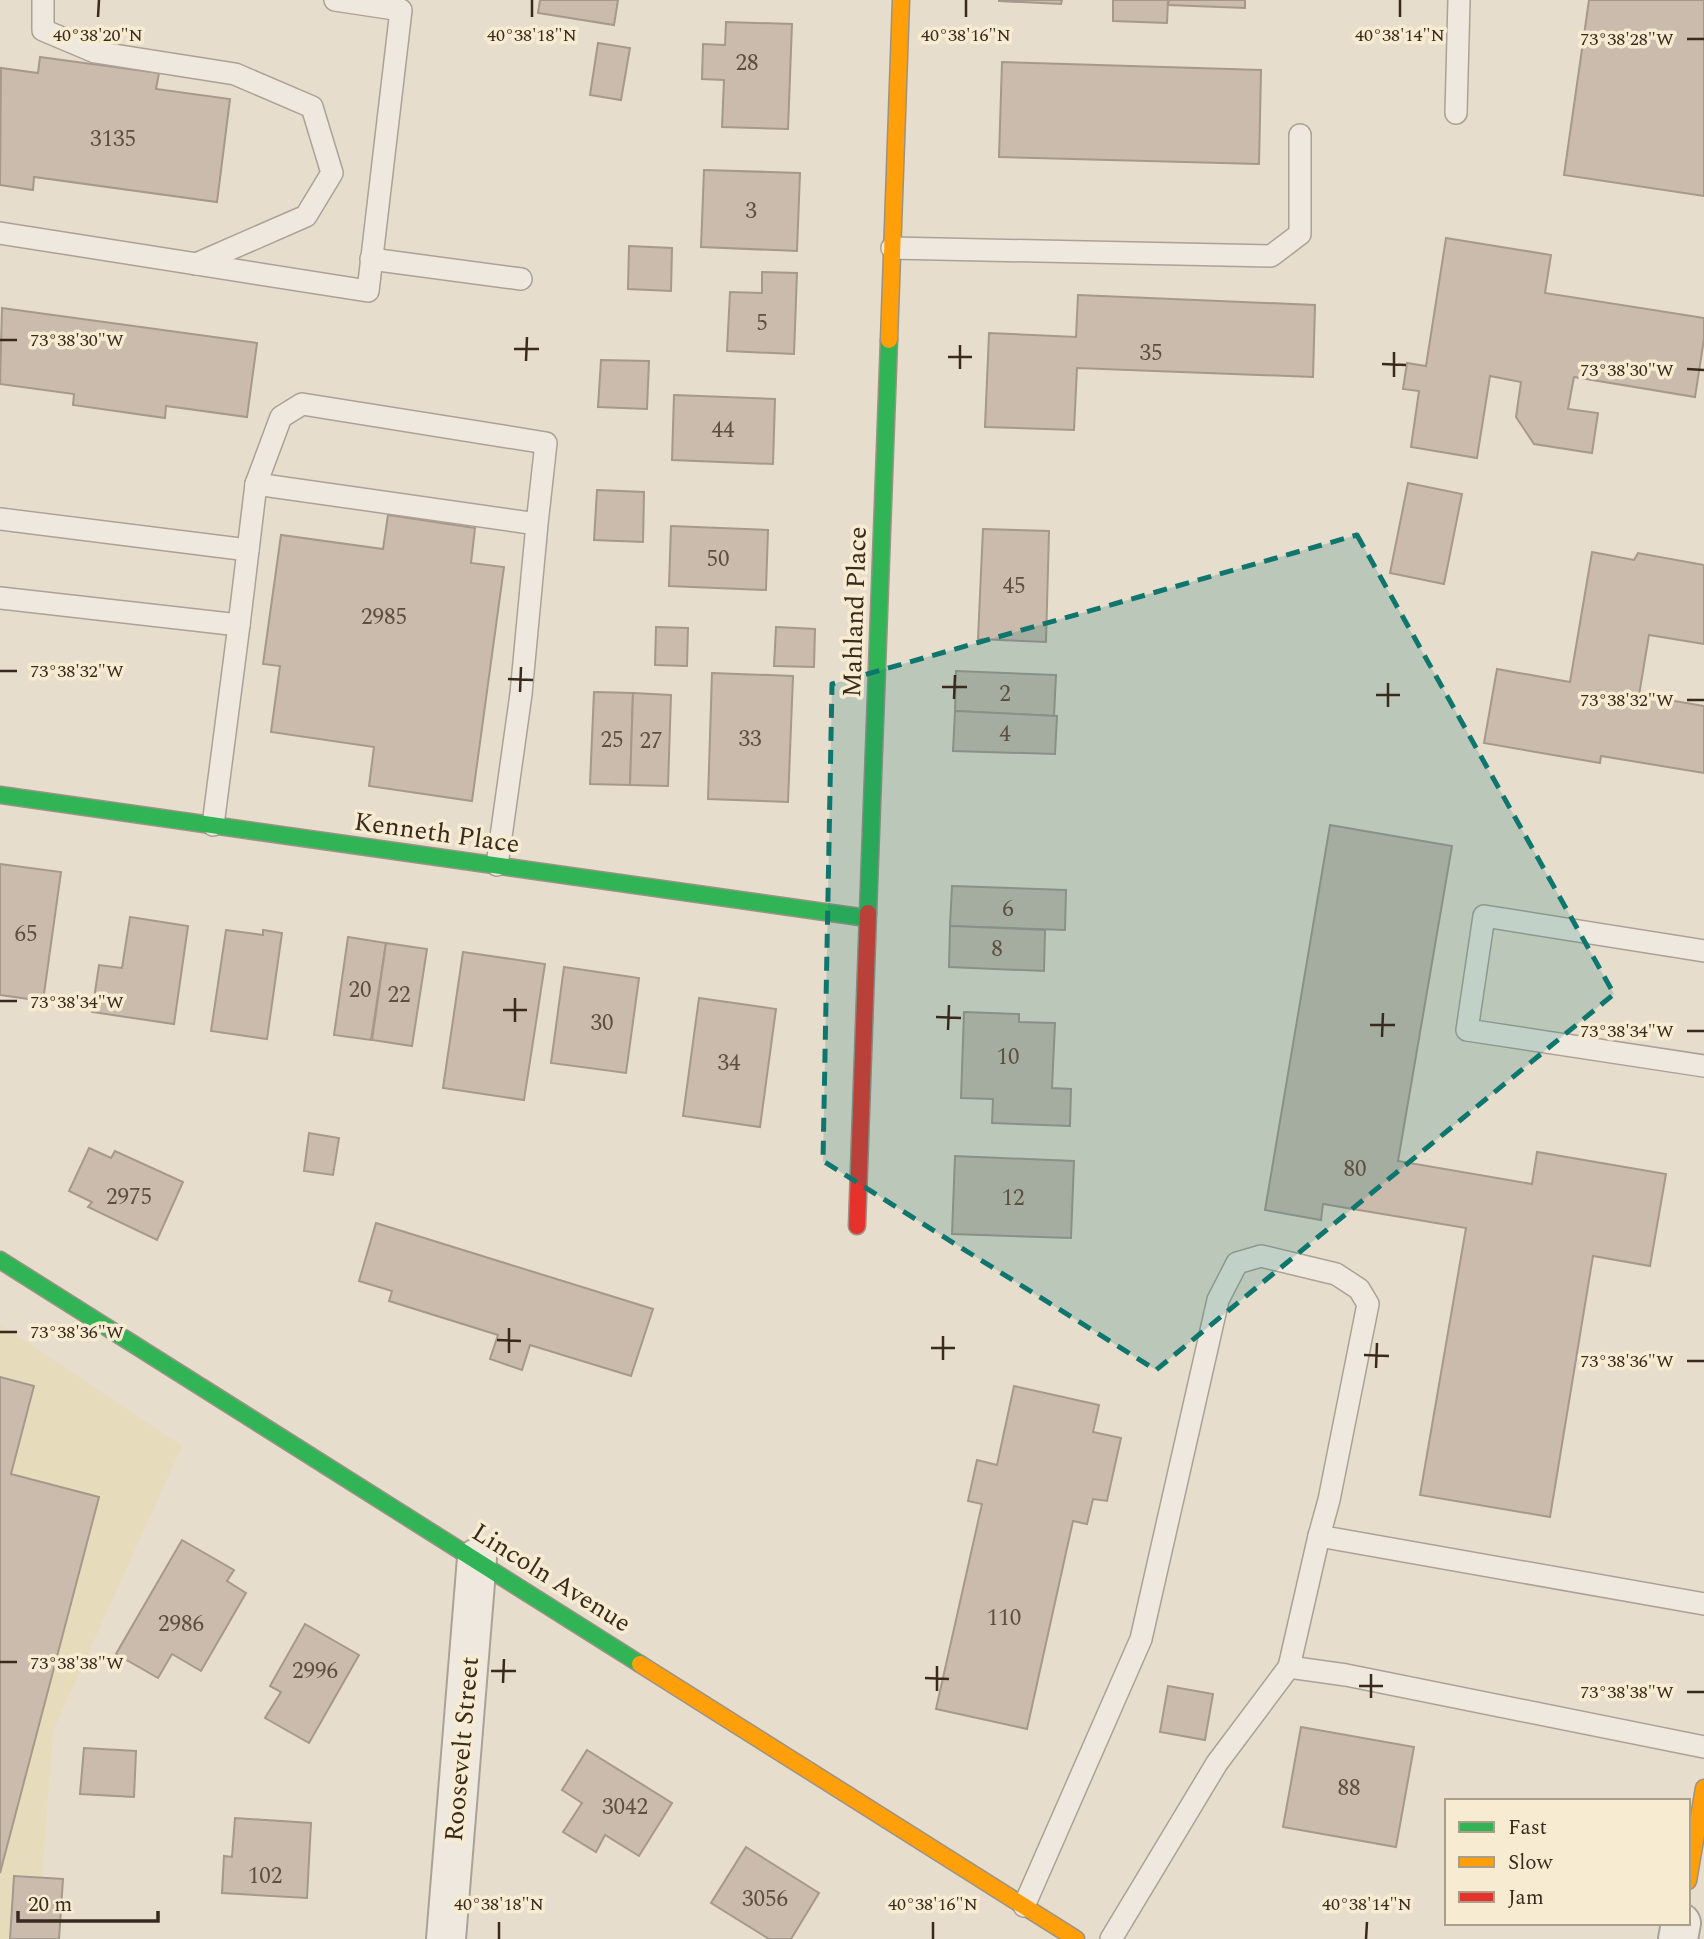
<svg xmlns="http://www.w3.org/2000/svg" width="1704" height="1939" viewBox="0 0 1704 1939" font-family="Spectral,serif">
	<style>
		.farmland { fill: #e6dcbc }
		.building { fill: #cabbad; stroke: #a6988b; stroke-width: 2 }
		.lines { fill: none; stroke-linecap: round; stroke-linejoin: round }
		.lane-casing { stroke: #aba295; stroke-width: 24 }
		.street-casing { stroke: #aba295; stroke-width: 42 }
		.fast-casing { stroke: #9b9285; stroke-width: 19 }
		.slow-casing { stroke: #9b9285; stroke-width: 19 }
		.jam-casing { stroke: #9b9285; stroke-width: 19 }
		.lane { stroke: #eee8de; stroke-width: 21 }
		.street { stroke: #eee8de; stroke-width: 38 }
		.fast { stroke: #30b455; stroke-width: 16 }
		.slow { stroke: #ff9f0a; stroke-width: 16 }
		.jam { stroke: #e5322d; stroke-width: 16 }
		.marked { fill: #0f766e; fill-opacity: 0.2; stroke: #0f766e; stroke-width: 5; stroke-dasharray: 14 9; stroke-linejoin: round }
		.ticks { fill: none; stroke: #3a2a1d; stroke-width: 2.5 }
		.labels { text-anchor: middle; stroke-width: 7; stroke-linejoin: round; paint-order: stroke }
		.number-label { font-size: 23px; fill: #5e4e41 }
		.street-label { font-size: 26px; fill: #3a2a1d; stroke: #f7ecd1 }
		.ticks-label { font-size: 18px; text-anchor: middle; fill: #3a2a1d; stroke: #f7ecd1; stroke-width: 7; stroke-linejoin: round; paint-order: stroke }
	</style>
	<rect width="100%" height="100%" fill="#e6ddcc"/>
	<polygon class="farmland" points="0,1324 182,1446 53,1731 37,1939 0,1939"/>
	<g class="building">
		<polygon points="540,0 618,0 614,25 538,13"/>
		<polygon points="999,0 1062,0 1061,4 999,1"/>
		<polygon points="1113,0 1168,0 1167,23 1113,21"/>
		<polygon points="1169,0 1245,0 1245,8 1168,5"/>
		<polygon points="1589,0 1704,0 1704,196 1564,175"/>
		<polygon points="726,22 792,24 788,129 722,127 724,80 702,79 703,44 725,45"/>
		<polygon points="598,43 630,48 621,100 590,95"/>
		<polygon points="40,57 159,73 156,89 230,99 217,202 34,177 33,190 0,185 1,68 38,73"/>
		<polygon points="1002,62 1261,70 1259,164 999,157"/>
		<polygon points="704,170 800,173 797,251 701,247"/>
		<polygon points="1446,238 1551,255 1545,293 1704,318 1704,339 1695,397 1574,377 1568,409 1598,413 1592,453 1534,444 1516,417 1521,382 1490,376 1477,458 1411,447 1419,391 1403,389 1407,363 1426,366"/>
		<polygon points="629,246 672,248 671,291 628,289"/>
		<polygon points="762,272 797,273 794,354 727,351 730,292 762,293"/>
		<polygon points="1078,295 1315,305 1313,377 1077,368 1074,430 985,427 989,333 1076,337"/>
		<polygon points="2,308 257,343 247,417 166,406 165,418 73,405 74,394 0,384"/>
		<polygon points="601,360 649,361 647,409 598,407"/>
		<polygon points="674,395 775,399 773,464 672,460"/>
		<polygon points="1408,483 1462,494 1444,584 1390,573"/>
		<polygon points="597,490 644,492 643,542 594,540"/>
		<polygon points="388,515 475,528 471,563 504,567 472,801 369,786 374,747 271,732 280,666 263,664 281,535 383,549"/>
		<polygon points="671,526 768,530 766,590 669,586"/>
		<polygon points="983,529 1049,531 1046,642 978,639"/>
		<polygon points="1592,552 1634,560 1638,553 1704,565 1704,644 1649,635 1639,695 1704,706 1704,773 1601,756 1600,763 1484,743 1497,669 1570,682"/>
		<polygon points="656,627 688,628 687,666 655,665"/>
		<polygon points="776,627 815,629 814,667 774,666"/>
		<polygon points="956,671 1056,675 1054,716 955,711"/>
		<polygon points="712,673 793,676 788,802 708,799"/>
		<polygon points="594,692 633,693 630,785 590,784"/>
		<polygon points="633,693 671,695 668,786 630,785"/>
		<polygon points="955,711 1057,716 1055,754 953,751"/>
		<polygon points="1330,825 1452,846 1398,1161 1532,1184 1537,1152 1666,1174 1650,1266 1593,1256 1550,1517 1420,1495 1466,1228 1323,1204 1321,1220 1265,1210"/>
		<polygon points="0,864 61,872 43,1001 0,995"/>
		<polygon points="952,886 1066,890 1065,930 950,926"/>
		<polygon points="130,917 188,926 174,1024 92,1012 99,965 122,968"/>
		<polygon points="950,926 1045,930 1044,971 949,967"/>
		<polygon points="226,930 263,935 263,930 282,933 267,1039 211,1031"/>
		<polygon points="348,937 386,943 371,1040 334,1035"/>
		<polygon points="386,943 427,949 412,1046 372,1040"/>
		<polygon points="463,952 545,964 524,1100 443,1088"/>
		<polygon points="564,967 639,978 626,1073 551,1063"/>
		<polygon points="699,998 776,1009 760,1127 683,1116"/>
		<polygon points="964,1012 1019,1014 1019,1022 1055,1023 1052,1088 1071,1089 1070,1126 992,1123 993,1099 961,1098"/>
		<polygon points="309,1133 339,1138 333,1175 304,1171"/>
		<polygon points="89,1148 111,1158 115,1151 183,1182 157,1240 88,1207 92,1202 69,1191"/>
		<polygon points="955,1156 1074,1161 1071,1238 952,1234"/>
		<polygon points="376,1223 653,1309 631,1376 530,1345 522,1370 490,1359 498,1335 389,1301 392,1291 359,1281"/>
		<polygon points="0,1377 34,1386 11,1474 99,1497 0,1873"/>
		<polygon points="1014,1386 1099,1405 1093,1432 1121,1438 1107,1501 1093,1499 1087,1524 1073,1521 1027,1729 936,1709 982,1504 968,1501 977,1460 997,1465"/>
		<polygon points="182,1540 234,1570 227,1581 246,1593 201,1671 172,1654 158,1678 116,1654"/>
		<polygon points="305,1624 359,1655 309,1743 265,1718 281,1692 270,1686"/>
		<polygon points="1168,1686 1213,1694 1205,1740 1160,1732"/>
		<polygon points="1301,1727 1414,1747 1396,1847 1283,1827"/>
		<polygon points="84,1748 136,1751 134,1797 80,1794"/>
		<polygon points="587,1750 672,1803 639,1856 605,1835 596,1852 563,1832 582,1803 562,1790"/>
		<polygon points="235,1818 311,1823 307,1898 222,1893 224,1856 232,1857"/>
		<polygon points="746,1847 819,1893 791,1939 769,1939 711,1903"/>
		<polygon points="14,1876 63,1879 59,1939 10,1939"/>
	</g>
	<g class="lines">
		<defs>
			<g id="lane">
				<polyline points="43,0 43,30 95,52 235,74 312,107 332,173 306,216 196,264"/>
				<polyline points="1456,113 1459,0"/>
				<polyline points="0,233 368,291 401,10 335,0"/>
				<polyline points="892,248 1271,256 1300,234 1300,135"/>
				<polyline points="371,259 521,279"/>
				<polyline points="0,519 248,550"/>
				<polyline points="0,598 239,625 213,825"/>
				<polyline points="239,625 256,484"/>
				<polyline points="497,865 521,694 537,524 256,484 281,417 302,404 546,443 537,524"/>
				<polyline points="1704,951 1484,916 1467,1030 1704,1066"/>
				<polyline points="1289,1667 1319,1536"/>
				<polyline points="1024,1906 1141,1639 1218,1300 1237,1263 1261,1256 1336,1274 1359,1289 1368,1304 1329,1500 1319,1536 1704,1604"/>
				<polyline points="1111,1939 1217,1763 1289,1667 1346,1675 1704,1747"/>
			</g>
			<g id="street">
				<polyline points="446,1939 477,1558"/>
				<polyline points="1678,1939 1681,1923"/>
			</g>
			<g id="fast">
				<polyline points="0,795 867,918"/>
				<polyline points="868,913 889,340"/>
				<polyline points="0,1260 640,1664"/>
			</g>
			<g id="slow">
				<polyline points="889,340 901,0"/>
				<polyline points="640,1664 1076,1939"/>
				<polyline points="1688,1881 1704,1788"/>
			</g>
			<polyline id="jam" points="857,1226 868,913"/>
		</defs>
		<use href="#lane" class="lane-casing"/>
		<use href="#street" class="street-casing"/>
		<use href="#fast" class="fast-casing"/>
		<use href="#slow" class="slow-casing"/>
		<use href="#jam" class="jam-casing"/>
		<use href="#lane" class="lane"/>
		<use href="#street" class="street"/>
		<use href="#fast" class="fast"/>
		<use href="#slow" class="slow"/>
		<use href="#jam" class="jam"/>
	</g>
	<path class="marked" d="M1357 535 1614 994 1156 1370 823 1161 832 684Z"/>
	<path class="ticks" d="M98 17 99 0M532 17V0M966 17V0M1400 17V0M1687 39H1704M0 340H17M514 349H539M948 357H972M526 361 527 337M1382 364 1406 365M960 369V345M1687 369 1704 370M1394 377V352M0 671H17M508 679 533 680M942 687H967M520 692 521 667M1376 695H1400M954 699 955 675M1687 700H1704M1388 707V683M0 1001H17M503 1010H527M936 1017 961 1018M515 1022V998M1370 1025H1395M948 1030 949 1005M1687 1031H1704M1382 1037 1383 1013M0 1332H17M497 1340 521 1341M931 1348H955M509 1353V1328M1364 1355 1389 1356M943 1360V1336M1687 1361H1704M1376 1368 1377 1343M0 1662H17M491 1671H516M925 1678 949 1679M503 1683 504 1659M1359 1686H1383M937 1691V1666M1687 1692H1704M1371 1698V1674M499 1939V1922M933 1939V1922M1366 1939 1367 1922"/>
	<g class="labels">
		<g class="number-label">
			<text x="747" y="70">28</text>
			<text x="113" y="146">3135</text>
			<text x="751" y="218">3</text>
			<text x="762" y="330">5</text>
			<text x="1151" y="360">35</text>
			<text x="723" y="437">44</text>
			<text x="718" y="566">50</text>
			<text x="1014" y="593">45</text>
			<text x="384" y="624">2985</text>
			<text x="1005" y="701">2</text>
			<text x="1005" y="741">4</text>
			<text x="750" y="746">33</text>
			<text x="612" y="747">25</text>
			<text x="651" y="748">27</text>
			<text x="1008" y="916">6</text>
			<text x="26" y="941">65</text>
			<text x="997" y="956">8</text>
			<text x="360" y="997">20</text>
			<text x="399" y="1002">22</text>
			<text x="602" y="1030">30</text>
			<text x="1008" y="1064">10</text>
			<text x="729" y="1070">34</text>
			<text x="1355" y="1176">80</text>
			<text x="129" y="1204">2975</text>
			<text x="1013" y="1205">12</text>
			<text x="1004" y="1625">110</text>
			<text x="181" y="1631">2986</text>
			<text x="315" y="1678">2996</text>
			<text x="1349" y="1795">88</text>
			<text x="625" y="1814">3042</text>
			<text x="265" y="1883">102</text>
			<text x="765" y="1906">3056</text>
		</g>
		<g class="street-label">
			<text transform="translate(854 612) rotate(-88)" y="9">Mahland Place</text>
			<text transform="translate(437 832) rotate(8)" y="9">Kenneth Place</text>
			<text transform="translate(552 1577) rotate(32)" y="9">Lincoln Avenue</text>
			<text transform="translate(461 1749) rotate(-85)" y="9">Roosevelt Street</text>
		</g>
	</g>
	<g class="ticks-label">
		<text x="98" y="41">40°38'20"N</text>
		<text x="532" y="41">40°38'18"N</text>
		<text x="966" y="41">40°38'16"N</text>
		<text x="1400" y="41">40°38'14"N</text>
		<text x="1627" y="45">73°38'28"W</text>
		<text x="77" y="346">73°38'30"W</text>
		<text x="1627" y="376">73°38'30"W</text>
		<text x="77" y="677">73°38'32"W</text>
		<text x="1627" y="706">73°38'32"W</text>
		<text x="77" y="1008">73°38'34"W</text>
		<text x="1627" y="1037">73°38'34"W</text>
		<text x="77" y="1338">73°38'36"W</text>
		<text x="1627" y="1367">73°38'36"W</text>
		<text x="77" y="1669">73°38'38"W</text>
		<text x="1627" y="1698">73°38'38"W</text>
		<text x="499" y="1910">40°38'18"N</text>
		<text x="933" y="1910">40°38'16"N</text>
		<text x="1367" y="1910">40°38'14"N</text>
	</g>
	<rect x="1445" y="1799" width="245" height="126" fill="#f7ecd1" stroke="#ab9e89" stroke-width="2"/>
	<rect x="1459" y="1822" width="35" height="10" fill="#30b455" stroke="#ab9e89" stroke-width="2"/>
	<text x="1508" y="1834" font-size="21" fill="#3a2a1d">Fast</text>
	<rect x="1459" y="1857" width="35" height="10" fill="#ff9f0a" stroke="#ab9e89" stroke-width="2"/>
	<text x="1508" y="1869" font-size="21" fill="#3a2a1d">Slow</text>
	<rect x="1459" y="1892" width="35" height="10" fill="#e5322d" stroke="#ab9e89" stroke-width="2"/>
	<text x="1508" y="1904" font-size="21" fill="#3a2a1d">Jam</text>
	<path d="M18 1911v10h140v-10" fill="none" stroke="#3a2a1d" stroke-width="3.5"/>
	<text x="28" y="1911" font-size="21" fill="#3a2a1d" stroke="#f7ecd1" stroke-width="5" paint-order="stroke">20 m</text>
</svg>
